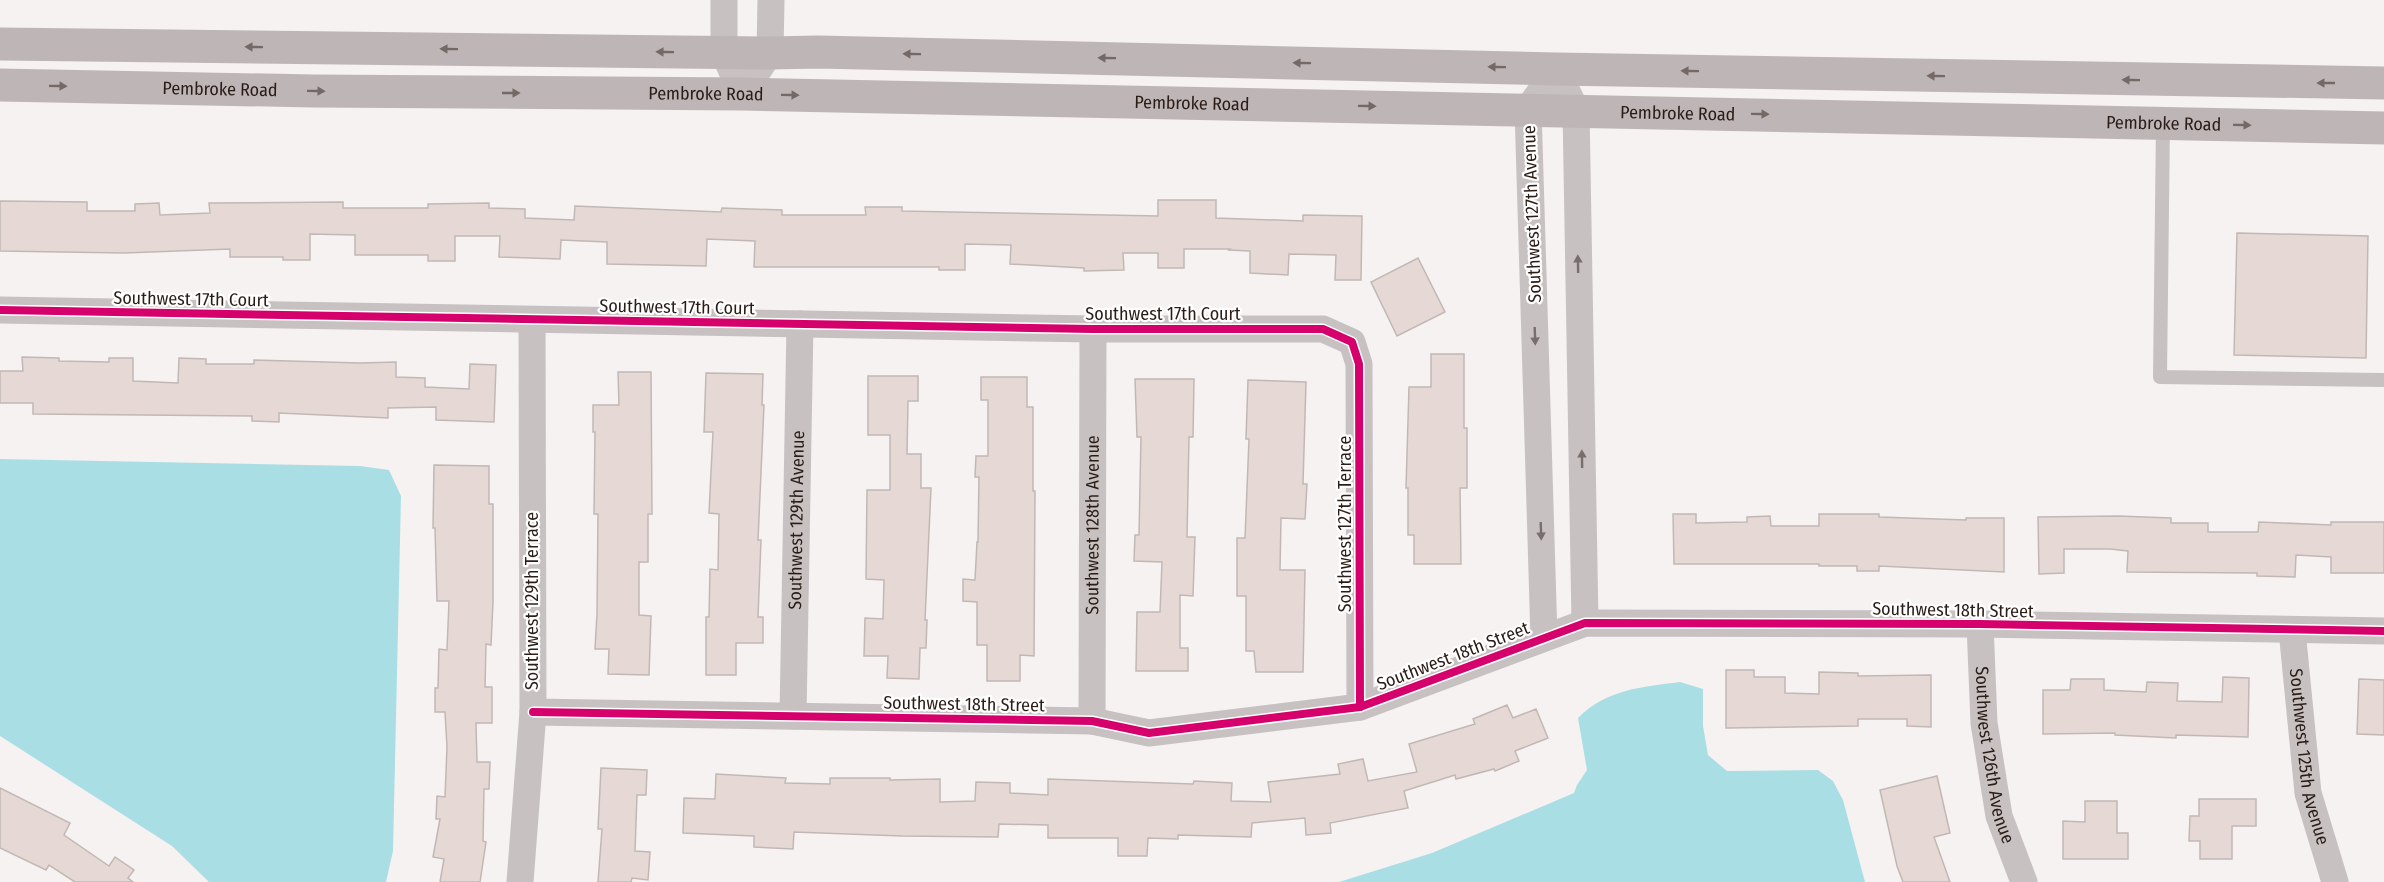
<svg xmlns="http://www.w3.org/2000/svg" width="2384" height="882" viewBox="0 0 2384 882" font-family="'Fira Sans Condensed',sans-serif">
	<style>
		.water { fill: #aadee5 }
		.building { fill: #e6d9d5; stroke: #c1b8b5; stroke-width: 1.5 }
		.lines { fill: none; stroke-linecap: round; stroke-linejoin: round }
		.lane { stroke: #c7c1c1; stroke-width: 14 }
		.street { stroke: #c7c1c1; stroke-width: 27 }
		.secondary { stroke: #beb6b6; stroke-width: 33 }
		.cycleway-casing { stroke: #fff; stroke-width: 11 }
		.cycleway { stroke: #d6006c; stroke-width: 8 }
		.oneway { fill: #746966 }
		.oneway2 { fill: #786e6c }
		.labels { text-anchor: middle; stroke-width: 4.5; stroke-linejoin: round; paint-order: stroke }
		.street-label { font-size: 18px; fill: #2a1c16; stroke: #fff }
	</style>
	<rect width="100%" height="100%" fill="#f6f2f1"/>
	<g class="water">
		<polygon points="0,459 360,466 389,470 401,496 393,851 386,882 209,882 172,846 0,736"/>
		<path d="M1680 682 1703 689V726L1708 755 1727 771 1818 770 1833 781 1843 800 1865 882H1339L1432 853 1574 793 1577 785 1587 770 1578 718C1607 689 1642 687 1680 682Z"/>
	</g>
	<g class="building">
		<polygon points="1158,200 1216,200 1216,218 1303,221 1303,215 1362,216 1361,280 1335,280 1336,255 1289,254 1288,275 1250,273 1250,251 1229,250 1230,249 1184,249 1184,268 1158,268 1158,253 1123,253 1124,270 1084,271 1084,268 1010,264 1011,245 965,244 965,270 939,270 939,267 754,267 755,241 707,239 706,266 607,264 607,242 561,240 560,259 499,257 500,236 455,236 455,261 428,261 428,255 355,255 355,235 310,234 310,260 283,260 283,257 230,257 230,249 124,253 0,251 0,201 87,202 87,211 135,211 135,204 159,203 160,215 210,213 209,203 343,202 343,208 428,208 428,204 489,203 489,208 525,209 525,218 574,220 575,206 721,212 722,208 782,210 782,215 866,215 865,207 902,207 902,211 1158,216"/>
		<polygon points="2237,233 2368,236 2366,358 2234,355"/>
		<polygon points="1418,258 1445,312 1397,336 1371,282"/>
		<polygon points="1431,354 1464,354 1464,428 1467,428 1467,488 1460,488 1461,564 1414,564 1414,535 1408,535 1408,488 1406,488 1409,387 1431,387"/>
		<polygon points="22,357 59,358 59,361 109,362 109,358 133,358 133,381 178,383 179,358 206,359 206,364 254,364 254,360 360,363 396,362 396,377 425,378 425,387 469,389 470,364 496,365 494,422 436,420 436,407 388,408 388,418 279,413 279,422 252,421 252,416 33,414 33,403 0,403 0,371 23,371"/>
		<polygon points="618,372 651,372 652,514 648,514 648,562 639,562 639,615 651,616 649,675 608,674 609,649 595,649 597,614 598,514 594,514 595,432 593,432 593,405 619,405"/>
		<polygon points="706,373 763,374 762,405 764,405 758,540 761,540 758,617 763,617 763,643 736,643 736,675 706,675 706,617 709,617 710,569 718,570 719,514 709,513 713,432 704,432"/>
		<polygon points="868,376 918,376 918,401 908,401 907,454 921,454 921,488 931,488 925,620 927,620 926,648 920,648 919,679 887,678 888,656 864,656 865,618 883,619 884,580 866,579 867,490 890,490 890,435 868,435"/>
		<polygon points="981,377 1027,377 1027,407 1033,407 1033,491 1035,491 1034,656 1020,655 1020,681 987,681 987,645 977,645 977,602 963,601 963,579 975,580 977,542 978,542 979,477 975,477 976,456 988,456 988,400 981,400"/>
		<polygon points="1135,379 1194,379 1193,437 1189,437 1187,537 1195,537 1193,596 1180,595 1180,648 1188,648 1188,671 1136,671 1137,612 1160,612 1162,562 1134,561 1135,535 1139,535 1141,437 1137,437"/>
		<polygon points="1248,380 1306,382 1303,484 1307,484 1305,519 1281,518 1280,570 1305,570 1303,672 1256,672 1254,651 1246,651 1246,596 1237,596 1237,538 1245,538 1249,439 1246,439"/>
		<polygon points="434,465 489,466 489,504 493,504 493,602 491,645 486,644 485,687 492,687 492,723 476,723 477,762 490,762 489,789 484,789 483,841 486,842 480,882 440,882 444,859 433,857 440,819 436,819 437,796 445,797 447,747 445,712 435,712 435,688 438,688 439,649 447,650 449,601 437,601 435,528 433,528"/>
		<polygon points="1673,514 1696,514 1696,523 1747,522 1747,517 1770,516 1771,526 1819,526 1819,514 1879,514 1879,517 1966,520 1966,518 2004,518 2004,572 1879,566 1879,571 1857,571 1857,566 1819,566 1819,564 1674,564"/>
		<polygon points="2118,516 2171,518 2171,523 2208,523 2208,532 2258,532 2259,522 2331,525 2331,522 2384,522 2384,573 2331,573 2331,557 2296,555 2295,577 2257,576 2257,573 2127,572 2128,551 2110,549 2064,549 2064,573 2039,574 2038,517"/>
		<polygon points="1726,670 1754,670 1754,677 1785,677 1785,693 1819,694 1819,672 1858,673 1858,676 1931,675 1931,727 1907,726 1907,719 1858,719 1858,726 1726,728"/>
		<polygon points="2223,677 2249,678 2248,737 2176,735 2176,738 2115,735 2115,733 2043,734 2043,690 2070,690 2071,679 2104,679 2104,690 2146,692 2147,682 2178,683 2177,701 2222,702"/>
		<polygon points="2359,679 2384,680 2384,735 2357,734"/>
		<polygon points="1507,705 1513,718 1536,709 1548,738 1515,751 1519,761 1495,771 1494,769 1456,779 1455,775 1404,791 1408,808 1330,823 1331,833 1306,835 1305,818 1252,823 1251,837 1178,835 1178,839 1148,838 1147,856 1118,856 1118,838 1048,838 1048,825 999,824 998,837 902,836 794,832 793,849 754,847 754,836 683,833 684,798 715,799 716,774 786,778 785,783 830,784 830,778 890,778 890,780 940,779 940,802 975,801 976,782 1010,783 1010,793 1048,795 1048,779 1193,784 1194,781 1232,783 1231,801 1271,802 1268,782 1340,774 1338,764 1363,759 1368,781 1417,772 1409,744 1475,724 1473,719"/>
		<polygon points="601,768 647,770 646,795 637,795 635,851 650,852 648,880 632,878 631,882 598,882 602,829 598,829"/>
		<polygon points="1937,776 1950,833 1934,837 1950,882 1903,882 1897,866 1880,790"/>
		<polygon points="0,788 70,823 64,835 109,866 115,857 134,870 128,878 133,882 75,882 49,865 46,870 0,848"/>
		<polygon points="2199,799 2256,799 2256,826 2232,826 2232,859 2200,859 2200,841 2189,841 2190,816 2199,816"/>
		<polygon points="2085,801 2117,801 2117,833 2128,833 2128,859 2063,859 2063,821 2085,822"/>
	</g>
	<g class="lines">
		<polyline class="lane" points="2163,123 2160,377 2384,380"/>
		<g class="street">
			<polyline points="724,0 724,53 742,94"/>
			<polyline points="1556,69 1576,110 1585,623"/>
			<polyline points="742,94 770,53 771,0"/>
			<polyline points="0,310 1093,329 1323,329 1352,342 1359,364 1360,707"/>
			<path id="s1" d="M1980 624 1984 723 1999 816 2024 882"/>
			<path id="s2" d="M2292 630 2308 793 2335 882"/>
			<polyline points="1544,638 1528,109 1556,69"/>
			<polyline points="533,712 1092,721 1149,733 1360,707 1585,623 1980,624 2384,631"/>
			<path id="s3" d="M793 716 800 324"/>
			<path id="s4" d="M1092 721 1093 329"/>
			<polyline points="520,882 533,712 532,320"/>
		</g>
		<g class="secondary">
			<polyline points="0,44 770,53 818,52 1556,69 2384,83"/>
			<path id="s5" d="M0 85 314 91 742 94 2384 128"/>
		</g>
		<defs>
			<g id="cycleway">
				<polyline points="0,310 1093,329 1323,329 1352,342 1359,364 1360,707"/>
				<polyline points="533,712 1092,721 1149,733 1360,707 1585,623 1980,624 2384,631"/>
			</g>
		</defs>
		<use href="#cycleway" class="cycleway-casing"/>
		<use href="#cycleway" class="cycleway"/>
	</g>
	<defs><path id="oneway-solid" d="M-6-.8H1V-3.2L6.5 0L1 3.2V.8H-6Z" transform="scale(1.5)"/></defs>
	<g class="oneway">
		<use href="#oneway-solid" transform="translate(254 47) rotate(-179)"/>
		<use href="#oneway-solid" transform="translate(449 49) rotate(-179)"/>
		<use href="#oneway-solid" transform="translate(665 52) rotate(-179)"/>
		<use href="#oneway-solid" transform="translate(912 54) rotate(-179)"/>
		<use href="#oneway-solid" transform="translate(1107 58) rotate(-179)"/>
		<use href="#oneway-solid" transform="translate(1302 63) rotate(-179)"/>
		<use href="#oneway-solid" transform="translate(1497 67) rotate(-179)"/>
		<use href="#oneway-solid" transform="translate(1690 71) rotate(-179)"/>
		<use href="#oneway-solid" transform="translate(1936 76) rotate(-179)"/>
		<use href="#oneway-solid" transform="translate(2131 80) rotate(-179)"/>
		<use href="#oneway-solid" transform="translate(2326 83) rotate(180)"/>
		<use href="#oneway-solid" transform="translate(58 86) rotate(1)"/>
		<use href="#oneway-solid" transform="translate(316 91) rotate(1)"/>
		<use href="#oneway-solid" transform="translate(511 93)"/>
		<use href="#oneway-solid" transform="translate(790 95) rotate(1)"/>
		<use href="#oneway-solid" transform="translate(1367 106) rotate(1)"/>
		<use href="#oneway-solid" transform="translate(1760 114) rotate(1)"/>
		<use href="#oneway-solid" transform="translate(2242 125) rotate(1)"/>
	</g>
	<g class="oneway2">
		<use href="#oneway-solid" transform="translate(1578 264) rotate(-91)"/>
		<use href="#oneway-solid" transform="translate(1535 336) rotate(88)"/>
		<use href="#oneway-solid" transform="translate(1582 459) rotate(-91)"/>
		<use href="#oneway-solid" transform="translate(1541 531) rotate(88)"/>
	</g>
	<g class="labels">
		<g class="street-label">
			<text dy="6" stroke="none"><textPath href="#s5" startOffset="220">Pembroke Road</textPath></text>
			<text dy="6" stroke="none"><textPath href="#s5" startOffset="706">Pembroke Road</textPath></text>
			<text dy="6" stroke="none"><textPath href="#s5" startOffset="1192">Pembroke Road</textPath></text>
			<text dy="6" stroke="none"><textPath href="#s5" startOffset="1678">Pembroke Road</textPath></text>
			<text dy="6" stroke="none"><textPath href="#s5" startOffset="2164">Pembroke Road</textPath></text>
			<text transform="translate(1532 214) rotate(-92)" y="6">Southwest 127th Avenue</text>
			<text transform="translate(191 299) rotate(1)" y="6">Southwest 17th Court</text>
			<text transform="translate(677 307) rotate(1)" y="6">Southwest 17th Court</text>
			<text x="1163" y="320">Southwest 17th Court</text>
			<text dy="6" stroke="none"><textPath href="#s3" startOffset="196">Southwest 129th Avenue</textPath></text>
			<text transform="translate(1345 524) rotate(-90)" y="6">Southwest 127th Terrace</text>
			<text dy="6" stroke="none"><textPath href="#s4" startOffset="196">Southwest 128th Avenue</textPath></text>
			<text transform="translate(532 601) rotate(-90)" y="6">Southwest 129th Terrace</text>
			<text transform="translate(1953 610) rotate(1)" y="6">Southwest 18th Street</text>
			<text transform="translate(1453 656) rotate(-21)" y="6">Southwest 18th Street</text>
			<text transform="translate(964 704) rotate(1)" y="6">Southwest 18th Street</text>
			<text dy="6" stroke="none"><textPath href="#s1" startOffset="132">Southwest 126th Avenue</textPath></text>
			<text dy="6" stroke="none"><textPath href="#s2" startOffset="128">Southwest 125th Avenue</textPath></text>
		</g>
	</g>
</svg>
